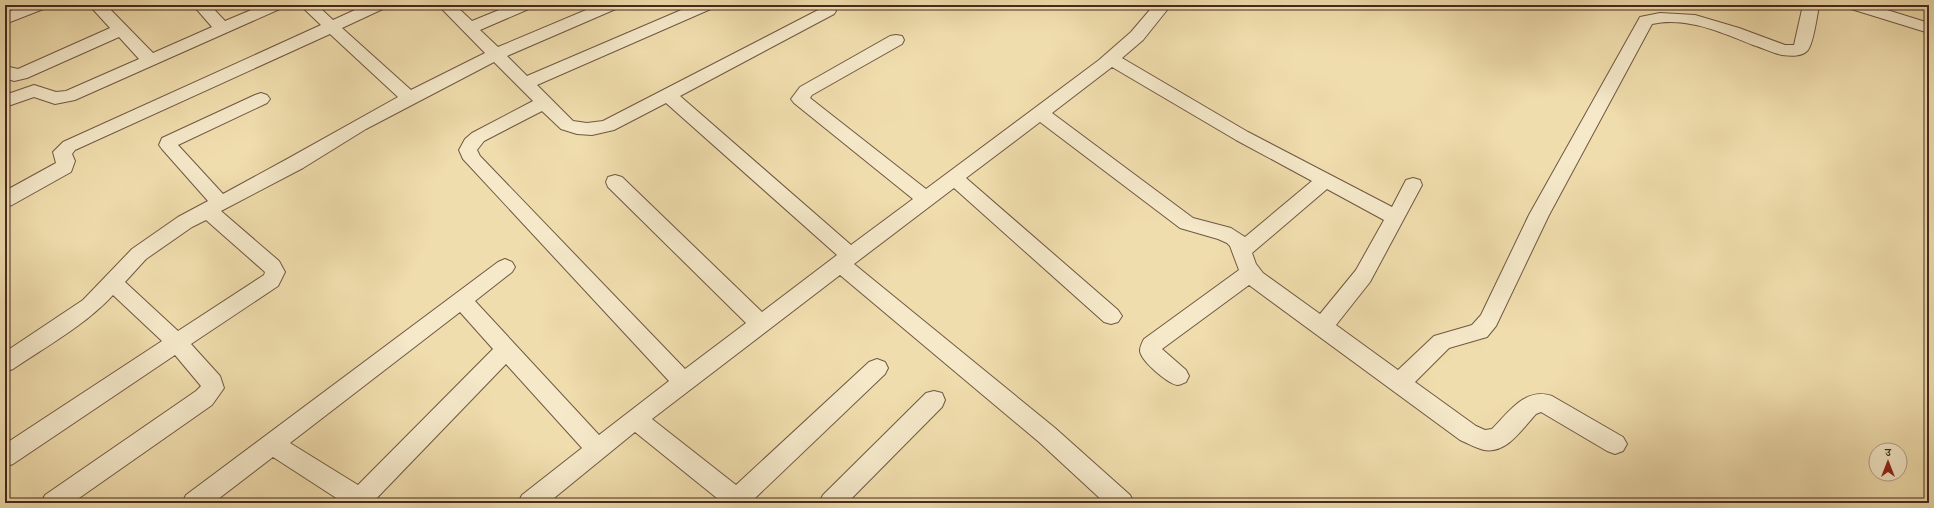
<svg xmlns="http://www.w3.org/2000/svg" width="1934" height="508" viewBox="0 0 1934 508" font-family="'IM FELL French Canon','Noto Serif Devanagari',serif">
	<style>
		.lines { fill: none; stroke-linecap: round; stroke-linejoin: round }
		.minor-casing { stroke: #705742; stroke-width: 2 }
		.minor { fill: #f5e9ca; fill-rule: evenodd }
	</style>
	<rect width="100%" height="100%" fill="#f0ddad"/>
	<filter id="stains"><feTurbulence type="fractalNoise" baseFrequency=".005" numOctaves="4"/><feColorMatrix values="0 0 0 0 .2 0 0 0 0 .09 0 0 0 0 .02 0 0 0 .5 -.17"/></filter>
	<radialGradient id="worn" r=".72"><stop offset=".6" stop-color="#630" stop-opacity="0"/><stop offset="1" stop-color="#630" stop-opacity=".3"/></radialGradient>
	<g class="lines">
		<defs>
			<g id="minor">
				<polygon points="26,5 48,5 46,8 5,24 5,13"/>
				<polygon points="89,5 106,5 153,53 212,27 193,5 210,5 225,21 263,5 284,5 282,8 75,100 55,104 34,97 5,107 5,95 34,85 56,92 66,91 139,59 119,37 27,78 14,81 5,78 5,66 18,69 110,28"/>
				<path d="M300 5H317L333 20 366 5H387L385 8 342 28 411 90 485 53 438 5H455L472 21 511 5H533L531 8 480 30 498 47 598 5H620L618 8 507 56 527 76 693 5H715L713 8 537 85 573 121 587 123 603 121 822 8 828 6 834 8 836 11 834 14 680 96 851 245 913 199 794 103 791 99 800 87 890 36 896 35 902 36 904 40 902 44 812 95 810 98 926 189 1099 60 1131 32 1154 5H1171L1143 40 1122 58 1248 132 1392 207 1406 180 1413 178 1420 180 1422 185 1370 282 1336 325 1398 370 1434 336 1472 325 1481 315 1529 215 1640 17 1660 13 1695 15 1739 28 1785 45H1794L1803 5H1819C1817 16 1814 41 1808 50 1802 57 1791 56 1782 55 1772 53 1763 48 1753 45 1723 33 1686 16 1652 24L1549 215 1496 326 1487 337 1449 348 1415 382 1476 426 1485 430 1492 429C1509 412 1525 387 1552 396L1623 437 1627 444 1623 451 1615 454 1607 451 1541 412 1536 414C1522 429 1507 454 1484 450 1476 448 1467 443 1460 440L1249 285 1162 349 1186 370 1189 376 1186 382C1183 383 1180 385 1177 385 1167 383 1141 361 1140 351 1140 346 1142 343 1144 339L1239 270 1230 246 1227 243 1218 239 1180 228 1040 122 966 178 1118 310 1122 316 1118 322 1111 324 1104 322 954 188 854 264 1055 428 1130 495 1134 503H1105L1039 442 840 275 652 419 736 485 869 362 877 359 885 362 888 368 885 374 752 501 753 503H723L635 432 548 503H518L522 495 582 448 506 364 372 503H344L273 457 213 503H182L186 495 498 262 505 259 512 262 515 267 512 272 475 301 599 435 669 381 463 159 459 150 465 139 472 133 533 101 494 62 366 129 303 168 221 211 279 261 285 272 278 286 191 344 220 376 224 388 212 405 72 503H41L45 495 196 391 201 386 175 355 13 464 5 467V444L162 341 113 295C84 326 47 346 13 369L5 372V352L83 300 132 249 178 217 208 201 162 149 159 145 162 138 255 95 261 93 267 95 270 99 267 103 178 145 223 194 289 158 398 97 330 34 75 150 72 154 75 161 71 172 12 205 5 207V191L56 163 53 152 63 142 321 25ZM1112 67 1236 140 1312 181 1245 237 1231 228 1193 218 1052 113ZM666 103 837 255 762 312 622 177 615 175 608 177 606 182 608 187 746 323 685 369 480 156 477 150 484 141 542 111 561 129 577 134 592 135 614 130ZM1327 189 1384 220 1356 270 1320 314 1263 273 1256 264 1252 253ZM206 220 265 272 264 275 178 331 125 282 146 259 192 227ZM460 312 493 349 358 485 290 443Z"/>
				<polygon points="1846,5 1871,5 1929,23 1929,33 1848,8"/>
				<polygon points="934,391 942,393 945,400 942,407 847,503 819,503 823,495 926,393"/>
			</g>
		</defs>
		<use href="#minor" class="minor-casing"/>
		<use href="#minor" class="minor"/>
	</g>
	<rect width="1934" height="508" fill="none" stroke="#f0ddad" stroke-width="20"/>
	<rect x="6" y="6" width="1922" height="496" fill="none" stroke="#462a1e" stroke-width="2"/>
	<rect x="10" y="10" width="1914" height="488" fill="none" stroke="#462a1e"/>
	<g transform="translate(1888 462)"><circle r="19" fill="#f5e9ca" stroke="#af9d85"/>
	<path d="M0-3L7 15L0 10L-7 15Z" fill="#8f2418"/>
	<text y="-6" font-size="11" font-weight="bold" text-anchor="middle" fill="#462a1e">उ</text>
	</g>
	<rect width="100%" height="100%" filter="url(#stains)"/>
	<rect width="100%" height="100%" fill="url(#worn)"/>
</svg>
